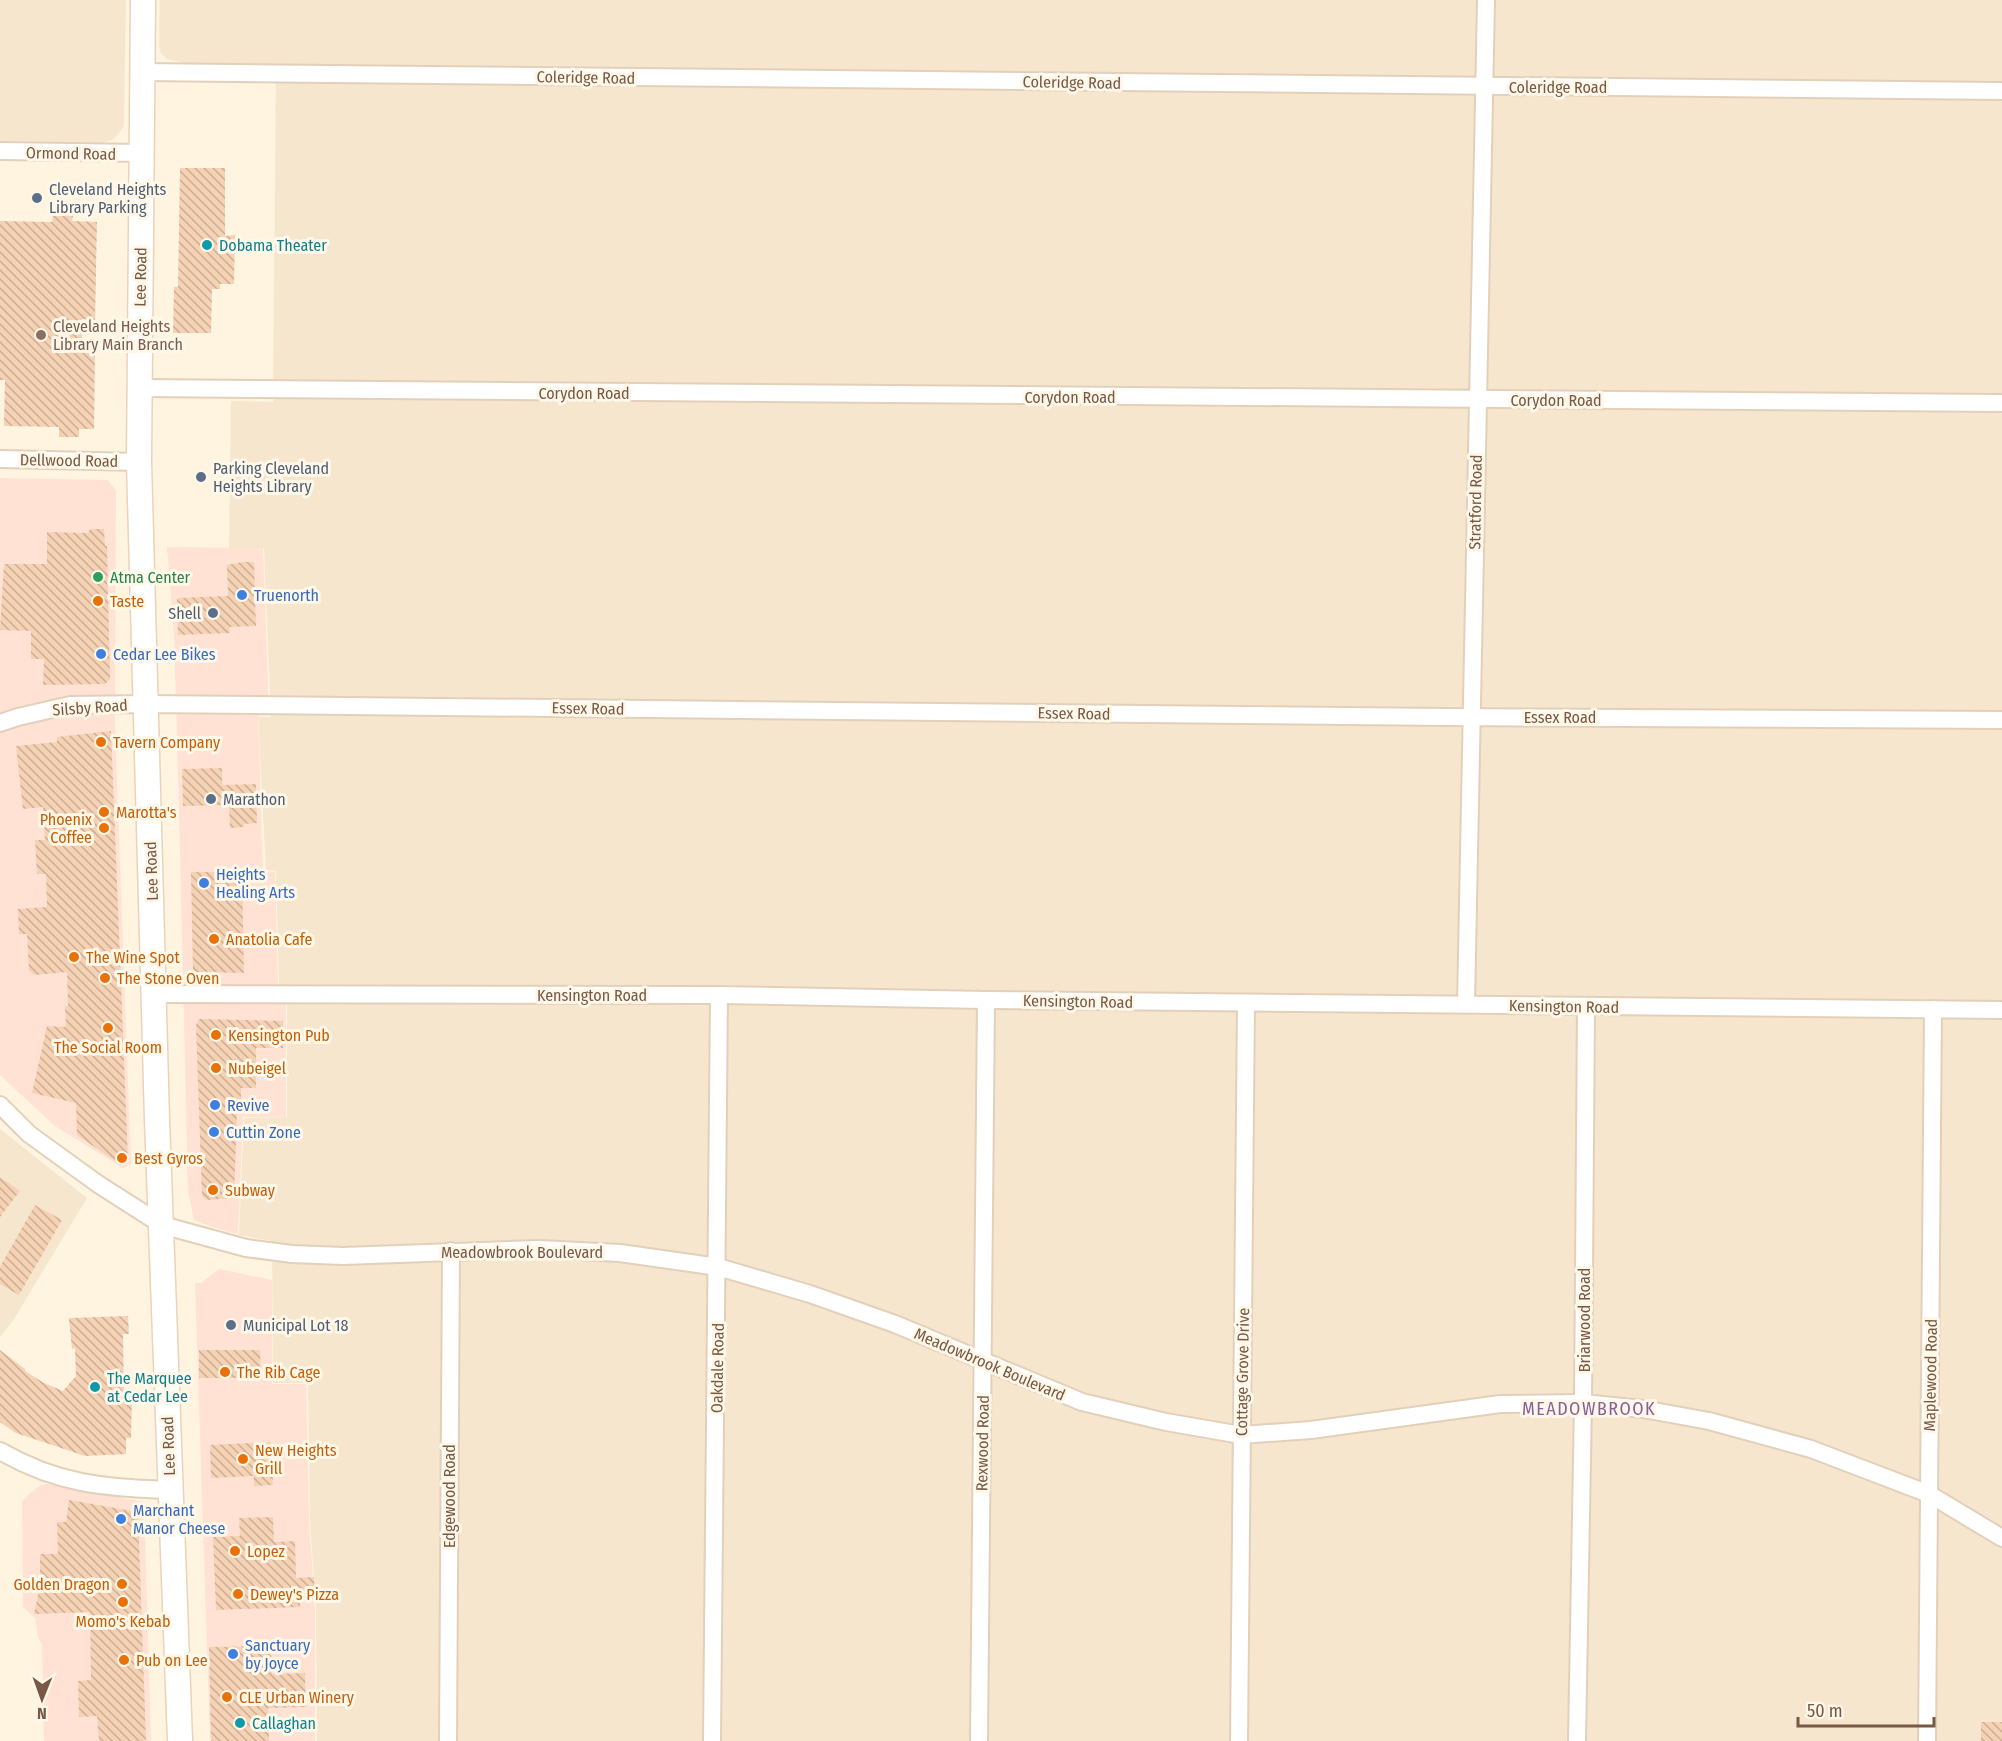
<svg xmlns="http://www.w3.org/2000/svg" width="2002" height="1741" viewBox="0 0 2002 1741" font-family="'Fira Sans Condensed',sans-serif">
	<style>
		.residential { fill: #f6e6cd }
		.commercial { fill: #ffe2d3 }
		.building { fill: url(#building-back-hatch) }
		.lines { fill: none; stroke-linecap: round; stroke-linejoin: round }
		.minor-casing { stroke: #e3d0bb; stroke-width: 20 }
		.secondary-casing { stroke: #ebd3ba; stroke-width: 27 }
		.minor { stroke: #fff; stroke-width: 16 }
		.secondary { stroke: #fff; stroke-width: 24 }
		.service-dot { fill: #5c6f8a; stroke: #fff7e8; stroke-width: 2 }
		.culture-dot { fill: #0f9aa8; stroke: #fff7e8; stroke-width: 2 }
		.education-dot { fill: #8d6e63; stroke: #fff7e8; stroke-width: 2 }
		.leisure-dot { fill: #2e9e5b; stroke: #fff7e8; stroke-width: 2 }
		.shop-dot { fill: #3f7fe0; stroke: #fff7e8; stroke-width: 2 }
		.food-dot { fill: #e8710a; stroke: #fff7e8; stroke-width: 2 }
		.labels { text-anchor: middle; stroke-width: 6; stroke-linejoin: round; paint-order: stroke }
		.street-label { font-size: 16px; fill: #775945; stroke: #fff7e8 }
		.service-label { font-size: 16px; fill: #4e5e75; stroke: #fff7e8; text-anchor: start }
		.culture-label { font-size: 16px; fill: #0d838f; stroke: #fff7e8; text-anchor: start }
		.education-label { font-size: 16px; fill: #785e54; stroke: #fff7e8; text-anchor: start }
		.leisure-label { font-size: 16px; fill: #27864d; stroke: #fff7e8; text-anchor: start }
		.shop-label { font-size: 16px; fill: #366cbe; stroke: #fff7e8; text-anchor: start }
		.food-label { font-size: 16px; fill: #c56008; stroke: #fff7e8; text-anchor: start }
		.neighbourhood-label { font-size: 18px; letter-spacing: 1.5px; fill: #8a609b; stroke: #fff7e8 }
	</style>
	<defs>
		<pattern id="building-back-hatch" width="6" height="6" patternUnits="userSpaceOnUse" patternTransform="scale(1.5)"><rect width="6" height="6" fill="#f6d2b5"/><path d="M-1 5l2 2M0 0l6 6M5-1l2 2" fill="none" stroke="#ccad95"/></pattern>
	</defs>
	<rect width="100%" height="100%" fill="#fef4e0"/>
	<g class="residential">
		<polygon points="0,0 126,0 124,126 114,139 103,143 0,141"/>
		<polygon points="160,0 2002,0 2002,1741 317,1741 316,1607 310,1521 308,1383 273,1383 272,1241 239,1235 244,1118 287,1117 287,986 279,985 276,871 266,870 258,717 271,717 264,548 229,548 231,401 273,402 276,65 190,64 166,59 161,53 159,46"/>
		<polygon points="0,1129 87,1198 14,1319 0,1337"/>
	</g>
	<g class="commercial">
		<polygon points="0,478 108,480 116,491 115,727 131,1164 123,1168 55,1126 0,1075"/>
		<polygon points="167,547 263,548 269,715 258,716 263,871 275,872 278,985 286,987 286,1117 243,1117 238,1234 212,1227 194,1220 188,1191 178,770 174,634"/>
		<polygon points="219,1269 272,1280 272,1384 306,1384 309,1522 315,1608 315,1741 210,1741 195,1283 201,1283"/>
		<polygon points="47,1484 144,1502 151,1741 44,1741 42,1644 38,1637 35,1618 23,1607 22,1502 30,1493 41,1485"/>
	</g>
	<g class="building">
		<polygon points="180,168 225,168 225,236 235,235 234,284 220,284 220,289 212,289 211,333 173,333 174,287 178,287"/>
		<polygon points="53,215 73,215 72,221 97,222 95,320 82,319 82,350 95,350 94,429 79,429 79,437 59,437 59,427 4,426 5,380 0,380 0,221 52,222"/>
		<polygon points="90,529 104,529 105,546 107,546 110,679 105,684 43,685 44,659 31,659 31,631 0,630 4,564 47,564 47,532 88,533"/>
		<polygon points="243,562 254,562 256,626 229,627 230,633 178,635 177,598 228,596 227,565"/>
		<polygon points="111,731 128,1161 121,1165 77,1135 76,1103 32,1093 47,1026 66,1027 65,1006 68,1006 67,972 35,975 29,971 27,934 19,934 18,909 47,907 46,874 37,874 35,840 45,840 43,807 23,809 16,746 57,742 57,737"/>
		<polygon points="222,768 222,785 256,784 257,823 244,824 244,827 230,828 229,805 183,806 182,769"/>
		<polygon points="191,872 242,872 244,973 193,972"/>
		<polygon points="199,1019 283,1021 283,1048 256,1048 256,1088 241,1088 241,1112 237,1113 234,1198 207,1200 202,1196 196,1025"/>
		<polygon points="0,1177 20,1191 0,1217"/>
		<polygon points="35,1205 62,1220 19,1295 0,1284 0,1267"/>
		<polygon points="128,1316 129,1334 123,1334 124,1397 132,1397 131,1438 126,1438 126,1454 85,1456 16,1433 0,1422 0,1350 25,1369 25,1371 44,1383 63,1391 76,1376 75,1348 72,1349 69,1318"/>
		<polygon points="199,1350 260,1350 261,1378 199,1378"/>
		<polygon points="271,1442 273,1485 254,1486 254,1476 211,1478 210,1445"/>
		<polygon points="69,1500 138,1512 146,1741 99,1741 97,1716 79,1717 78,1681 91,1680 90,1612 34,1614 40,1586 40,1554 58,1554 57,1522 66,1522"/>
		<polygon points="273,1517 274,1542 295,1541 296,1578 314,1577 315,1599 300,1599 300,1607 216,1610 213,1537 240,1536 239,1518"/>
		<polygon points="265,1646 265,1649 271,1649 272,1674 305,1673 306,1707 268,1708 269,1741 211,1741 209,1647"/>
		<rect x="1981" y="1722" width="21" height="19"/>
	</g>
	<g class="lines">
		<defs>
			<g id="minor">
				<polyline points="143,72 2002,91"/>
				<polyline points="0,151 142,153"/>
				<polyline points="138,388 2002,403"/>
				<polyline points="0,459 139,462"/>
				<polyline points="0,723 18,717 70,705 146,704 1446,717 2002,720"/>
				<polyline points="154,994 719,995 986,1000 2002,1010"/>
				<polyline points="1466,1004 1486,0"/>
				<polyline points="0,1105 29,1134 98,1184 162,1225 246,1248 292,1254 343,1256 539,1249 620,1253 718,1267 810,1294 895,1324 1082,1402 1166,1422 1241,1435 1311,1430 1500,1404 1583,1403 1643,1409 1709,1421 1811,1449 1929,1494 2002,1538"/>
				<path d="M0 1451C59 1485 103 1487 169 1490"/>
				<polyline points="448,1741 451,1251"/>
				<polyline points="712,1741 719,995"/>
				<polyline points="979,1741 986,1000"/>
				<polyline points="1239,1741 1246,1003"/>
				<polyline points="1577,1741 1583,1403 1586,1007"/>
				<polyline points="1927,1741 1933,1009"/>
			</g>
			<polyline id="secondary" points="143,0 139,462 157,1120 180,1741"/>
		</defs>
		<use href="#minor" class="minor-casing"/>
		<use href="#secondary" class="secondary-casing"/>
		<use href="#minor" class="minor"/>
		<use href="#secondary" class="secondary"/>
	</g>
	<g class="service-dot">
		<circle cx="37" cy="198" r="6"/>
		<circle cx="201" cy="477" r="6"/>
		<circle cx="213" cy="613" r="6"/>
		<circle cx="211" cy="799" r="6"/>
		<circle cx="231" cy="1325" r="6"/>
	</g>
	<g class="culture-dot">
		<circle cx="207" cy="245" r="6"/>
		<circle cx="95" cy="1387" r="6"/>
		<circle cx="240" cy="1723" r="6"/>
	</g>
	<circle class="education-dot" cx="41" cy="335" r="6"/>
	<circle class="leisure-dot" cx="98" cy="577" r="6"/>
	<g class="shop-dot">
		<circle cx="242" cy="595" r="6"/>
		<circle cx="101" cy="654" r="6"/>
		<circle cx="204" cy="883" r="6"/>
		<circle cx="215" cy="1105" r="6"/>
		<circle cx="214" cy="1132" r="6"/>
		<circle cx="121" cy="1519" r="6"/>
		<circle cx="233" cy="1654" r="6"/>
	</g>
	<g class="food-dot">
		<circle cx="98" cy="601" r="6"/>
		<circle cx="101" cy="742" r="6"/>
		<circle cx="104" cy="812" r="6"/>
		<circle cx="104" cy="828" r="6"/>
		<circle cx="214" cy="939" r="6"/>
		<circle cx="74" cy="957" r="6"/>
		<circle cx="105" cy="978" r="6"/>
		<circle cx="108" cy="1028" r="6"/>
		<circle cx="216" cy="1035" r="6"/>
		<circle cx="216" cy="1068" r="6"/>
		<circle cx="122" cy="1158" r="6"/>
		<circle cx="213" cy="1190" r="6"/>
		<circle cx="225" cy="1372" r="6"/>
		<circle cx="243" cy="1459" r="6"/>
		<circle cx="235" cy="1551" r="6"/>
		<circle cx="122" cy="1584" r="6"/>
		<circle cx="238" cy="1594" r="6"/>
		<circle cx="123" cy="1602" r="6"/>
		<circle cx="124" cy="1660" r="6"/>
		<circle cx="227" cy="1697" r="6"/>
	</g>
	<g class="labels">
		<g class="street-label">
			<text transform="translate(586 77) rotate(1)" y="6">Coleridge Road</text>
			<text transform="translate(1072 82) rotate(1)" y="6">Coleridge Road</text>
			<text x="1558" y="93">Coleridge Road</text>
			<text transform="translate(71 153) rotate(1)" y="6">Ormond Road</text>
			<text transform="translate(140 277) rotate(-89)" y="6">Lee Road</text>
			<text x="584" y="399">Corydon Road</text>
			<text x="1070" y="403">Corydon Road</text>
			<text x="1556" y="406">Corydon Road</text>
			<text transform="translate(69 460) rotate(1)" y="6">Dellwood Road</text>
			<text transform="translate(1475 502) rotate(-89)" y="6">Stratford Road</text>
			<text transform="translate(90 707) rotate(-4)" y="6">Silsby Road</text>
			<text transform="translate(588 708) rotate(1)" y="6">Essex Road</text>
			<text transform="translate(1074 713) rotate(1)" y="6">Essex Road</text>
			<text x="1560" y="723">Essex Road</text>
			<text transform="translate(151 871) rotate(-92)" y="6">Lee Road</text>
			<text x="592" y="1001">Kensington Road</text>
			<text transform="translate(1078 1001) rotate(1)" y="6">Kensington Road</text>
			<text transform="translate(1564 1006) rotate(1)" y="6">Kensington Road</text>
			<text x="522" y="1258">Meadowbrook Boulevard</text>
			<text transform="translate(1584 1320) rotate(-90)" y="6">Briarwood Road</text>
			<text transform="translate(990 1364) rotate(23)" y="6">Meadowbrook Boulevard</text>
			<text transform="translate(717 1368) rotate(-89)" y="6">Oakdale Road</text>
			<text transform="translate(1242 1372) rotate(-89)" y="6">Cottage Grove Drive</text>
			<text transform="translate(1930 1375) rotate(-89)" y="6">Maplewood Road</text>
			<text transform="translate(982 1443) rotate(-89)" y="6">Rexwood Road</text>
			<text transform="translate(168 1446) rotate(-92)" y="6">Lee Road</text>
			<text transform="translate(449 1496) rotate(-90)" y="6">Edgewood Road</text>
		</g>
		<g class="service-label">
			<text x="49" y="195">Cleveland Heights<tspan x="49" dy="18">Library Parking</tspan></text>
			<text x="213" y="474">Parking Cleveland<tspan x="213" dy="18">Heights Library</tspan></text>
			<text x="201" y="619" text-anchor="end">Shell</text>
			<text x="223" y="805">Marathon</text>
			<text x="243" y="1331">Municipal Lot 18</text>
		</g>
		<g class="culture-label">
			<text x="219" y="251">Dobama Theater</text>
			<text x="107" y="1384">The Marquee<tspan x="107" dy="18">at Cedar Lee</tspan></text>
			<text x="252" y="1729">Callaghan</text>
		</g>
		<g class="education-label">
			<text x="53" y="332">Cleveland Heights<tspan x="53" dy="18">Library Main Branch</tspan></text>
		</g>
		<g class="leisure-label">
			<text x="110" y="583">Atma Center</text>
		</g>
		<g class="shop-label">
			<text x="254" y="601">Truenorth</text>
			<text x="113" y="660">Cedar Lee Bikes</text>
			<text x="216" y="880">Heights<tspan x="216" dy="18">Healing Arts</tspan></text>
			<text x="227" y="1111">Revive</text>
			<text x="226" y="1138">Cuttin Zone</text>
			<text x="133" y="1516">Marchant<tspan x="133" dy="18">Manor Cheese</tspan></text>
			<text x="245" y="1651">Sanctuary<tspan x="245" dy="18">by Joyce</tspan></text>
		</g>
		<g class="food-label">
			<text x="110" y="607">Taste</text>
			<text x="113" y="748">Tavern Company</text>
			<text x="116" y="818">Marotta's</text>
			<text x="92" y="825" text-anchor="end">Phoenix<tspan x="92" dy="18">Coffee</tspan></text>
			<text x="226" y="945">Anatolia Cafe</text>
			<text x="86" y="963">The Wine Spot</text>
			<text x="117" y="984">The Stone Oven</text>
			<text x="228" y="1041">Kensington Pub</text>
			<text x="108" y="1053" text-anchor="middle">The Social Room</text>
			<text x="228" y="1074">Nubeigel</text>
			<text x="134" y="1164">Best Gyros</text>
			<text x="225" y="1196">Subway</text>
			<text x="237" y="1378">The Rib Cage</text>
			<text x="255" y="1456">New Heights<tspan x="255" dy="18">Grill</tspan></text>
			<text x="247" y="1557">Lopez</text>
			<text x="110" y="1590" text-anchor="end">Golden Dragon</text>
			<text x="250" y="1600">Dewey's Pizza</text>
			<text x="123" y="1627" text-anchor="middle">Momo's Kebab</text>
			<text x="136" y="1666">Pub on Lee</text>
			<text x="239" y="1703">CLE Urban Winery</text>
		</g>
		<g class="neighbourhood-label">
			<text x="1589" y="1415">MEADOWBROOK</text>
		</g>
	</g>
	<g transform="translate(42 1699) rotate(181)" stroke="#fff7e8" stroke-width="4.5" paint-order="stroke">
	<path d="M0-4.5L10 22L0 15L-10 22Z" fill="#775945"/>
	<text y="-9" font-size="16" font-weight="bold" text-anchor="middle" fill="#775945">N</text>
	</g>
	<path d="M1798 1717v9h136v-9" fill="none" stroke="#775945" stroke-width="3"/>
	<text x="1807" y="1717" font-size="18" fill="#775945" stroke="#fff7e8" stroke-width="4.5" paint-order="stroke">50 m</text>
</svg>
